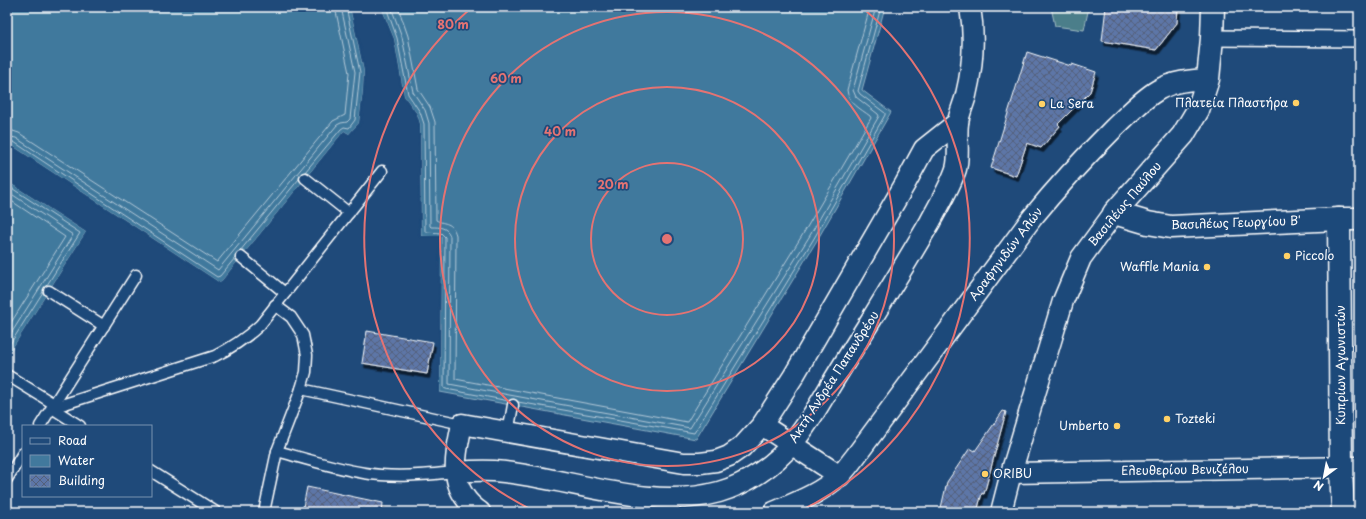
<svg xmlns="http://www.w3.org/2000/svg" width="1366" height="519" viewBox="0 0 1366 519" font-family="'Playpen Sans',sans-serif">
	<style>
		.grass { fill: #4b7e8a; stroke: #a5bec4 }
		.water { fill: #41799d; stroke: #8dafc4 }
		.pier { fill: #1f4a7a }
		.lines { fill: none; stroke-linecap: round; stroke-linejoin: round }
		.shore { stroke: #b3c9d8; stroke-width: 1 }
		.building { fill: url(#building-cross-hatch); stroke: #fff; filter: url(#shadow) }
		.service-casing { stroke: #fff; stroke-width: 13 }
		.pedestrian-casing { stroke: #fff; stroke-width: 18 }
		.minor-casing { stroke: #fff; stroke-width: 23 }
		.tertiary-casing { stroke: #fff; stroke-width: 25 }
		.service { stroke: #1f4a7a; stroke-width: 10 }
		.pedestrian { stroke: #1f4a7a; stroke-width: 15 }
		.minor { stroke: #1f4a7a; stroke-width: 20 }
		.tertiary { stroke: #1f4a7a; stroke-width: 22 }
		.ring { fill: none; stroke: #e47373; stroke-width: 2 }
		.poi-dot { fill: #ffd166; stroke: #1f4a7a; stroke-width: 1.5 }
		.labels { text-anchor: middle; stroke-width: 3.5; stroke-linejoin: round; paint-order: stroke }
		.poi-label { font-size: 12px; fill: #fff; stroke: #1f4a7a; text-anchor: start }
		.street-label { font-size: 12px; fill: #fff; stroke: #1f4a7a }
		.centre { fill: #e47373; stroke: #1f4a7a; stroke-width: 2 }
		.ring-label { font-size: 12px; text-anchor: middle; font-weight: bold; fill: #e47373; stroke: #1f4a7a; stroke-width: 3.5; stroke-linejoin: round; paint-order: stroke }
	</style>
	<defs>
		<pattern id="building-cross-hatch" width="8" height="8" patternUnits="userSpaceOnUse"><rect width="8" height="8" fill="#5d76a7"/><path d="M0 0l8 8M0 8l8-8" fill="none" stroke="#54617a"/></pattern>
		<filter id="shadow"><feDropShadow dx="2.5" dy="4.5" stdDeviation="0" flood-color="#0009"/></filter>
	</defs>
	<rect width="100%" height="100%" fill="#1f4a7a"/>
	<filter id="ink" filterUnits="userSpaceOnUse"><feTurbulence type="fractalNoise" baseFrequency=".025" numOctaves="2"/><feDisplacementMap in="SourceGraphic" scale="8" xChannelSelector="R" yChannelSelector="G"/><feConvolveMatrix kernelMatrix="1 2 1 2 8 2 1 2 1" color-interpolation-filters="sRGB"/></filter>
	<g filter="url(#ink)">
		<polygon class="grass" points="1051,7 1089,7 1084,30 1055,26"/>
		<g class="water">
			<polygon points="7,7 350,7 364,71 363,91 359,123 349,134 344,131 220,283 11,145 7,150"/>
			<polygon points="381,7 885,7 862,90 891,112 816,242 696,439 440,392 441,237 421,236 420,124 417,114 404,96 394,39"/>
			<polygon points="7,181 86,232 7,357"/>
		</g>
		<g class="pier">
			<polygon points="350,7 352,7 366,71 365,91 361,123 350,136 345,133 220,285 11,148 7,152 11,145 220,283 344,131 349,134 359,123 363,91 364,71"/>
			<polygon points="379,7 381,7 394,39 404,96 417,114 420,124 421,236 441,236 440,392 438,392 439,238 420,238 419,237 418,125 415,115 402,96 392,40"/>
			<polygon points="7,179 88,232 7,359 7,357 86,232 7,181"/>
		</g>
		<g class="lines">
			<g class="shore">
				<polyline points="386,7 397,38 408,94 420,112 424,124 425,231 426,232 441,233 445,237 444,388 446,389 509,401"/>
				<path d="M391 7 402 37 413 92 425 110 429 123 430 226 431 227C440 227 447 227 450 236L449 384 690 428 809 237 879 116 878 114 856 97 853 90 876 7"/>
				<path d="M398 7 408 36 418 89 430 107 435 122 436 220C445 225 452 221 456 235L455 379 687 422 803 234 871 118 870 116C861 109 848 103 847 90L870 7"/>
				<polyline points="7,131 13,131 19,133 217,262 333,121 345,115 349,73 335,7"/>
				<polyline points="7,137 11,137 16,138 218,270 337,125 341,123 347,122 350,119 355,72 341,7"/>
				<polyline points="7,144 10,142 14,142 217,277 220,276 235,258"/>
				<polyline points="305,172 341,129 344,127 349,128 355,120 360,72 346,7"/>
				<polyline points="7,185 80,233 47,285"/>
				<polyline points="7,191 73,235 7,340"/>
				<polyline points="7,198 65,237 7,329"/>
				<polyline points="240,251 299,179"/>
				<polyline points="7,349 43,292"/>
				<polyline points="518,402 694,433 813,240 885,115 885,113 860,94 858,91 881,7"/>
			</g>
		</g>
		<g class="building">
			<polygon points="1106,7 1178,7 1177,23 1156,50 1102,41"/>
			<polygon points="1027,52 1071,66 1072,64 1096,72 1090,92 1058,124 1060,126 1041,148 1027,143 1016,176 991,168"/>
			<polygon points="367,331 433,342 427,374 362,363"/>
			<polygon points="1003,411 1006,412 984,494 982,493 977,512 940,512 947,482 970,448 975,451"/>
			<polygon points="307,487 383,503 382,512 302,512"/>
		</g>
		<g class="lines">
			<defs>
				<g id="service">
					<polyline points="305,178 349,213"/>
					<polyline points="241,257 285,293"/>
					<polyline points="49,291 104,326"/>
					<polyline points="7,375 54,404"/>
					<polyline points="301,389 462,424"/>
					<path d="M52 408 215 356C233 347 245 339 260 325L382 171"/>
					<polyline points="52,408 80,426"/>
					<polyline points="40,426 136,275"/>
					<polyline points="508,433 513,405"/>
					<path d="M277 451C306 459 335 468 364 473 394 478 425 475 456 472"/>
					<polyline points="151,471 216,512"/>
					<polyline points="7,479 23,453"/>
					<polyline points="264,512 277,451 301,389 306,372 307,355 303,335 291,317 275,305"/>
				</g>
				<polyline id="pedestrian" points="1212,38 1359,39"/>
				<g id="minor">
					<polyline points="762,425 840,476"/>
					<path d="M456 472C468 471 481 470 494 471 566 476 647 512 719 492 747 484 773 466 792 444 806 427 818 407 829 388 843 365 857 342 871 320 891 287 911 255 930 222 939 205 950 187 956 169 960 156 956 137 958 123 959 113 964 104 966 95 973 66 975 36 970 7"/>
					<polyline points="1011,473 1359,467"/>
					<path d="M480 512C447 489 455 459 462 424L684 463H700L716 461 729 456 742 447 762 425 793 377 905 184 924 149 958 122"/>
					<path d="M774 512C797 502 821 493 839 476 845 471 850 463 855 457L1032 218C1058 186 1085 157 1114 128 1128 115 1141 100 1158 90 1173 81 1191 80 1208 79"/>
					<polyline points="1001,512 1011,473 1063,301 1081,258 1114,213"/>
				</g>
				<g id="tertiary">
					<polyline points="1213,7 1212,38 1208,79 1198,110 1183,135 1114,213 1148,223 1171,227 1339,219 1359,219"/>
					<polyline points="1339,219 1341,468 1343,512"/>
				</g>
			</defs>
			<use href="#service" class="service-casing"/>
			<use href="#pedestrian" class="pedestrian-casing"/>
			<use href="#minor" class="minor-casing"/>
			<use href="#tertiary" class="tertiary-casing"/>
			<use href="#service" class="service"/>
			<use href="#pedestrian" class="pedestrian"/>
			<use href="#minor" class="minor"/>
			<use href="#tertiary" class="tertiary"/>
		</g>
	</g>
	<g class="ring">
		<circle cx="667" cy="239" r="76"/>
		<circle cx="667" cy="239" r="152"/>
		<circle cx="667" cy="239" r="227"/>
		<path d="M534 511A303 303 0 0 1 470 9M864 9A303 303 0 0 1 800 511"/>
	</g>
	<g class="poi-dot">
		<circle cx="1296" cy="103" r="4"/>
		<circle cx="1042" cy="104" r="4"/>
		<circle cx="1287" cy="256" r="4"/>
		<circle cx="1207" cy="267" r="4"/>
		<circle cx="1167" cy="419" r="4"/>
		<circle cx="1117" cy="426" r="4"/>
		<circle cx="985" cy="474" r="4"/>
	</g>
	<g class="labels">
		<g class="poi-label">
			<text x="1288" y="107" text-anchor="end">Πλατεία Πλαστήρα</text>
			<text x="1050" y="108">La Sera</text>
			<text x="1295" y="260">Piccolo</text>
			<text x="1199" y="271" text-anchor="end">Waffle Mania</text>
			<text x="1175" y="423">Tozteki</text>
			<text x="1109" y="430" text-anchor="end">Umberto</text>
			<text x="993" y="478">ORIBU</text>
		</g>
		<g class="street-label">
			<text transform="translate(1125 204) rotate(-50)" y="4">Βασιλέως Παύλου</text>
			<text transform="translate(1236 223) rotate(-2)" y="4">Βασιλέως Γεωργίου Β'</text>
			<text transform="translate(1006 254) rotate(-53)" y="4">Αραφηνιδών Αλών</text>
			<text transform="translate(1341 365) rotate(-90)" y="4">Κυπρίων Αγωνιστών</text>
			<text transform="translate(834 377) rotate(-57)" y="4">Ακτή Ανδρέα Παπανδρέου</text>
			<text transform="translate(1185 470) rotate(-1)" y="4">Ελευθερίου Βενιζέλου</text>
		</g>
	</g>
	<circle cx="667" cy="239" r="6" class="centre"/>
	<g class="ring-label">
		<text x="453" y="29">80 m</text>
		<text x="506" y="83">60 m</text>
		<text x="560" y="136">40 m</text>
		<text x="613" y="189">20 m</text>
	</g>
	<rect width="1366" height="519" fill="none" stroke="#1f4a7a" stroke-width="24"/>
	<rect x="12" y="12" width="1342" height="495" fill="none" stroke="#fff" stroke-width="1.5" filter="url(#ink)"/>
	<rect x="22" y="425" width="130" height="72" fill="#1f4a7a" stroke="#7992af"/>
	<rect x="30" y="438" width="20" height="6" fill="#1f4a7a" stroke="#7992af"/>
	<text x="58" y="445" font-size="12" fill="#ffffff">Road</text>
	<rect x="30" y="455" width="20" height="12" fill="#41799d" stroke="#7992af"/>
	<text x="58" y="465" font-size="12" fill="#ffffff">Water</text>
	<rect x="30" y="475" width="20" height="12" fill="url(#building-cross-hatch)" stroke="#7992af"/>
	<text x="58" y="485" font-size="12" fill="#ffffff">Building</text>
	<g transform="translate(1324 477) rotate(212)" stroke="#1f4a7a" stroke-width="3" paint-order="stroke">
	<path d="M0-3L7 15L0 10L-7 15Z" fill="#ffffff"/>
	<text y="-6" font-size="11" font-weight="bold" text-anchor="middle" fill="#ffffff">N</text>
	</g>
</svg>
